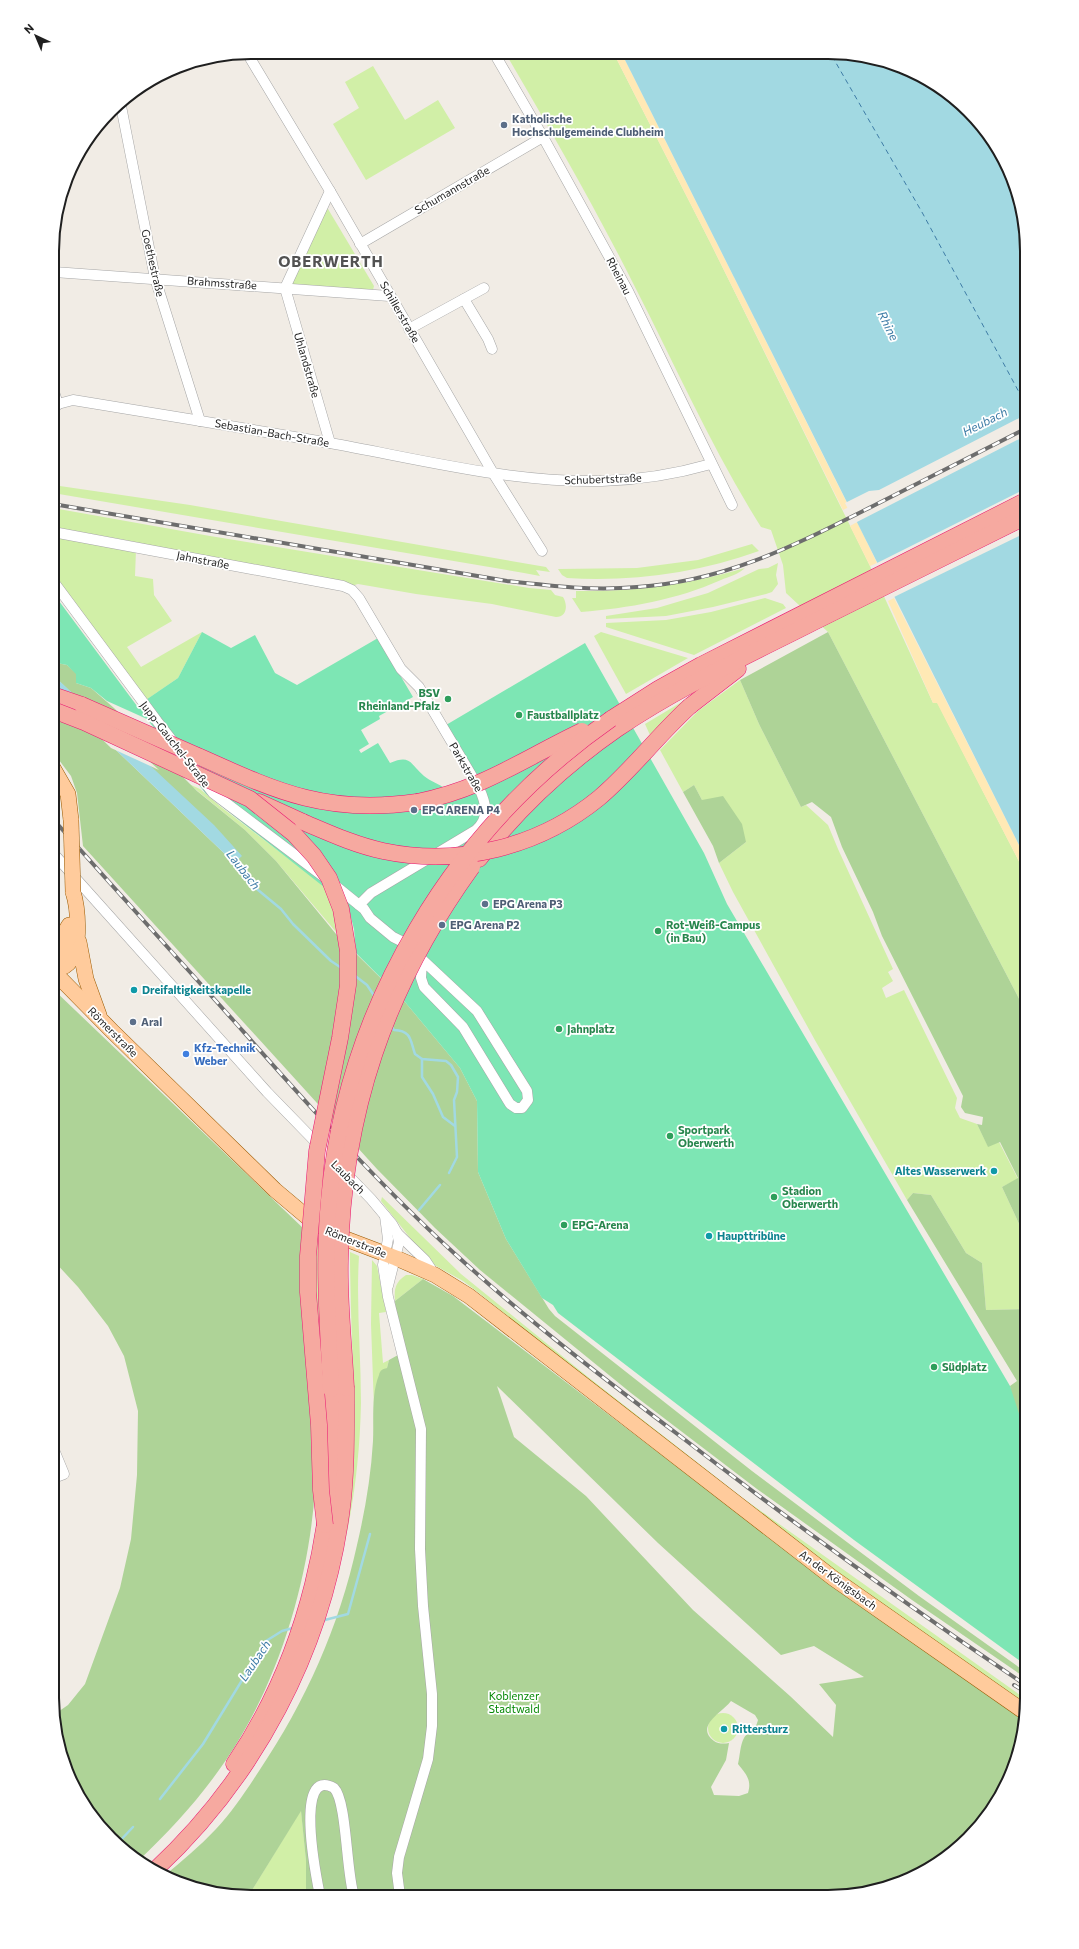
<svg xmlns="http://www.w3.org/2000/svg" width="1079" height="1949" viewBox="0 0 1079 1949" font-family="Commissioner,sans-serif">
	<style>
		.grass { fill: #d1efa7 }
		.forest { fill: #aed397; fill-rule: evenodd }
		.sand { fill: #ffe9b5 }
		.pitch { fill: #7de6b4 }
		.water { fill: #a2d9e2 }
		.pier { fill: #f1ece5 }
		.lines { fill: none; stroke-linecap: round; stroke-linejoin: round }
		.stream { stroke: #a2d9e2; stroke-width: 2.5 }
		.ferry { stroke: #3e7ca6; stroke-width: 1; stroke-dasharray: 5 4; stroke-linecap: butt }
		.minor-casing { stroke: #a6a6a6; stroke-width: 11 }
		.primary-casing { stroke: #9b5a00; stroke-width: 16 }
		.trunk-casing { stroke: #e91872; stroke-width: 17 }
		.minor { stroke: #fff; stroke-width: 10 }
		.primary { stroke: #ffcb9c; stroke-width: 15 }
		.trunk { stroke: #f6a9a0; stroke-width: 16 }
		.rail-casing { stroke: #6d6d6d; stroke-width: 4 }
		.rail { stroke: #fff; stroke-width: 2.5; stroke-dasharray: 8; stroke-linecap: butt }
		.primary-bridge-casing { stroke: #9b5a00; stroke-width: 16; stroke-linecap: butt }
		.trunk-bridge-casing { stroke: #e91872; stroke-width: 17; stroke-linecap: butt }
		.primary-bridge { stroke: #ffcb9c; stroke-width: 15 }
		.trunk-bridge { stroke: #f6a9a0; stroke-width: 16 }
		.service-dot { fill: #5c6f8a; stroke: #fff; stroke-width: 1.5 }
		.leisure-dot { fill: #2e9e5b; stroke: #fff; stroke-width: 1.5 }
		.culture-dot { fill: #0f9aa8; stroke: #fff; stroke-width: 1.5 }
		.shop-dot { fill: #3f7fe0; stroke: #fff; stroke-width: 1.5 }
		.labels { text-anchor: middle; stroke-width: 3.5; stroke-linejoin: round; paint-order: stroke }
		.service-label { font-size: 11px; font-weight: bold; fill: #4e5e75; stroke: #fff; text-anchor: start }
		.street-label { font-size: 11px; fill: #1f1f1f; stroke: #fff }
		.leisure-label { font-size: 11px; font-weight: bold; fill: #27864d; stroke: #fff; text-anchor: start }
		.culture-label { font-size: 11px; font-weight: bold; fill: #0d838f; stroke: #fff; text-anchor: start }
		.shop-label { font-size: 11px; font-weight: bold; fill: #366cbe; stroke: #fff; text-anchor: start }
		.park-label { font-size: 11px; fill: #048803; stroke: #fff }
		.water-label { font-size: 12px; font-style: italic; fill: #3e7ca6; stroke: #fff }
		.district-label { font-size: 15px; font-weight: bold; letter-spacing: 1px; fill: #525252; stroke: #fff }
		.rim { fill: none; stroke: #1f1f1f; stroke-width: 2 }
	</style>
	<rect width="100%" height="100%" fill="#f1ece5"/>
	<g class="grass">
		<path d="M506 54H614L711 244 870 566 933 703 937 702 1027 877V1014L828 632 786 593 783 565 771 530 761 527C713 451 677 369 636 289 596 209 551 131 506 54Z"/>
		<polygon points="373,66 405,120 438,100 455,128 366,180 333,124 359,108 345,82"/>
		<polygon points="328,209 374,286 373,290 293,284 292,282 326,210"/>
		<polygon points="53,485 190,505 546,567 550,572 536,570 540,576 524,573 53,493"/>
		<path d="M53 508 210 536 529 588 551 590 555 595 563 597C568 605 567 617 556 617L492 604 416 594 358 584 351 586 125 540 53 527Z"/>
		<polygon points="53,536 136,550 135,576 153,579 154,595 172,621 127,647 141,667 202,632 178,678 146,700 53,573"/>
		<path d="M752 544 759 551C698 573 632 582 567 578L562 575 558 569 637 568 698 560Z"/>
		<polygon points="778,563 776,575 778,584 772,592 766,594 713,607 666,616 606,619 606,616 657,608 684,600 708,593 759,569 768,568"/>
		<path d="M745 568C739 574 728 577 721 580 676 600 629 608 581 612L572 598H576V591C635 592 688 585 745 568Z"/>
		<polygon points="765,598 783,604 786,608 694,655 606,627 606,623 666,620 711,612"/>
		<polygon points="601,632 688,658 626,694 594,636"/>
		<polygon points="740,680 759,724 801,807 806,805 828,825 838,849 893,969 888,972 893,981 882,988 886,998 904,990 957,1098 955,1108 960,1118 977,1124 988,1146 999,1142 1018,1179 1002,1187 1027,1241 1027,1309 986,1310 982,1263 966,1253 931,1195 913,1193 907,1200 816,1042 733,892 719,863 746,842 702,800 694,785 683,792 660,750 698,711"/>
		<polygon points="685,700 650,735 645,724"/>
		<polygon points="189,784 200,789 221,807 327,888 342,939 276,861 245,830"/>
		<polygon points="382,1197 461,1274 588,1377 744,1499 1027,1700 1027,1708 833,1572 562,1360 479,1293 463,1281 429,1262 381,1201"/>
		<polygon points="316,1239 320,1242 323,1390 316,1308"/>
		<path d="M350 1252 359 1256C356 1305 361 1354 361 1403 360 1450 355 1496 345 1542 361 1446 350 1349 350 1252Z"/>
		<polygon points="372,1260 377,1266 386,1312 379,1313 383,1363 389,1360 387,1368 375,1394 374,1408 371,1324"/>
		<path d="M406 1275H412L423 1279 395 1301C394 1289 395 1282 406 1275Z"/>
		<circle cx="723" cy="1728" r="15"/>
		<polygon points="301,1810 306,1861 306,1895 249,1895"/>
	</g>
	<g class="forest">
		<polygon points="828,632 1027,1014 1027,1241 1002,1187 1018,1178 1000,1142 988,1147 977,1124 982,1125 983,1117 965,1113 961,1107 963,1096 882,936 873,912 842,847 831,817 812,802 801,807 759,724 740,680"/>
		<polygon points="53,648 57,663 67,665 77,674 76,683 91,688 114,708 197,791 245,830 276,861 336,934 405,1002 460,1068 477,1101 478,1172 506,1239 549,1309 555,1316 752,1471 919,1596 1027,1673 1027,1679 912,1600 757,1489 631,1393 480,1270 435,1228 377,1169 83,846 77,793 71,776 53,752 53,690 226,855 231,865 241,856 53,675"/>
		<polygon points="694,785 702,800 723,796 742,824 746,842 719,863 713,846 683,792"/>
		<path d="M53 989 303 1228C306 1287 308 1345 311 1403 312 1431 316 1461 315 1489 309 1581 278 1684 226 1760 201 1797 171 1830 138 1861L130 1856 86 1809 63 1762 55 1714 68 1705 85 1684 120 1588 131 1539 137 1475 138 1411 124 1356 108 1326 78 1287 53 1260Z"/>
		<polygon points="913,1193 931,1195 966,1253 982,1263 986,1310 1027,1309 1027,1430 1024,1430 1012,1401 1010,1386 1017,1381 907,1200"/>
		<path d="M423 1279 453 1296 781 1546 1025 1717 1012 1774 986 1819 939 1863 892 1886 828 1897 306 1895V1861L301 1811 249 1895C221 1895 189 1890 164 1876 182 1861 200 1846 216 1829 232 1812 246 1791 259 1771 306 1701 339 1627 357 1545 365 1511 371 1476 373 1441 374 1420 371 1395 379 1375 380 1370 383 1369 387 1368L389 1360 398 1355 395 1301ZM497 1386 658 1543 781 1655 814 1646 864 1677 819 1684 836 1705 833 1737 790 1696 693 1610 586 1496 514 1437ZM731 1701 755 1715 758 1720C755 1732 749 1730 744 1738 740 1745 740 1756 738 1764 746 1774 752 1780 748 1793L739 1796 714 1795 711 1787 726 1760 729 1743C724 1744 718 1744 714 1741 694 1726 723 1712 731 1701Z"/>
	</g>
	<g class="sand">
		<polygon points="614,54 622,54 641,92 849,507 843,510 711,244"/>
		<polygon points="857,522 877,563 870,566 850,526"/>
		<polygon points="894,598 1027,861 1027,877 937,703 933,703 888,601"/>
	</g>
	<path class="pitch" d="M53 593 137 706 178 678 202 632 231 648 255 635 275 673 297 685 378 638 413 697 379 716 380 719 361 730 369 744 359 750 361 753 378 743 390 763C411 754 410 764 424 776 430 781 439 784 446 789L477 778 446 725 585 643 704 853 727 904 1010 1386 1024 1429 1027 1430V1666L854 1540 558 1313 553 1305 542 1298 506 1239 478 1172 477 1101 460 1068 405 1002 356 953 354 929 348 906 206 794 147 719 107 701 91 688 76 683V674L67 665 57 663 53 648Z"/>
	<g class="water">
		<polygon points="622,54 866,56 916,72 959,101 993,140 1016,187 1027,251 1027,861"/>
		<polygon points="53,675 214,825 242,856 232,865 226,855 53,690"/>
	</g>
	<g class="pier">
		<polygon points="1027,414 1027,435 855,523 845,503 869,491 879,490"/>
		<polygon points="1027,488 1027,532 892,598 875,564"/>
		<polygon points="70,708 110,725 159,770 111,748"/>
	</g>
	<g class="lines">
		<g class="stream">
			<polyline points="236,859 252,885 281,909 293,924 331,961 343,969"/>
			<polyline points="354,975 367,985 375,997"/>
			<path d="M391 1026 394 1030C412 1031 410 1040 415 1054L422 1059 446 1061 451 1065 458 1077 457 1092 454 1100 457 1157 449 1173"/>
			<polyline points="422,1059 422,1077 433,1094 443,1117 455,1126"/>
			<polyline points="419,1210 440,1185"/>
			<polyline points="321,1621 348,1614 370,1534"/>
			<polyline points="160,1799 203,1744 266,1641 282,1631 293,1628"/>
			<polyline points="118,1843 133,1827"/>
		</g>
		<polyline class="ferry" points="832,56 923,214 1027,407"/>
		<defs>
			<g id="minor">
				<polyline points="247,53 330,191 493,473 542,551"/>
				<polyline points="494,53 543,137 628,291 732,505"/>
				<polyline points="120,101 155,278 200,421"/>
				<polyline points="360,244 543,137"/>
				<polyline points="54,272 389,296"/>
				<polyline points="464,299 488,339 492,349"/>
				<polyline points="409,329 484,288"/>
				<polyline points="53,389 58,404"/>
				<path d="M53 410 58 404 73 400C159 414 244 428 330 443 419 459 511 483 602 481 639 480 676 474 711 464"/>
				<polyline points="330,443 285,288 330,191"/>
				<path d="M53 532 343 586 352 590 359 598 401 669 419 687 479 788C486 803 490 818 476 830L371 893 359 905"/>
				<polyline points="53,581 157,721 213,793 332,883 364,909 370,918 393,937 405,943"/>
				<polyline points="53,853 267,1092 371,1199 392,1224 397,1233 399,1242 388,1286"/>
				<polyline points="413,951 477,1011 527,1091 528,1100 522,1108 516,1108 510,1104 463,1027 424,987 421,978 422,959"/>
				<polyline points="385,1216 388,1239 383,1265 388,1297 421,1429 420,1549 423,1606 432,1694 432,1726 428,1759 399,1857 397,1873 400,1896"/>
				<polyline points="397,1233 425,1260 435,1275"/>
				<polyline points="52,1445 64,1474 56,1477"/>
				<path d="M320 1896C317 1881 293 1765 334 1788 347 1801 346 1872 354 1896"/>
			</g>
			<g id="primary">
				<polyline points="53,768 68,794 71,820"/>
				<polyline points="53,942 63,935 69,925"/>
				<polyline points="79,942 86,979 99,1015"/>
				<path d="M53 970C60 969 67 967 71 960 81 946 78 907 73 892"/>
				<polyline points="53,970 68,939 72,925"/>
				<polyline points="53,971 112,1031 275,1190 313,1222 346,1239 396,1258 435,1275 469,1296 833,1578 1026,1713"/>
			</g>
			<g id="trunk">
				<polyline points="53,695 82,705"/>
				<polyline points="690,706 738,669"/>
				<polyline points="611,719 658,689 701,665 1027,500"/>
				<path d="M198 756C278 792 327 815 417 802"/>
				<polyline points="259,802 303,822"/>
				<path d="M479 859C518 809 565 765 617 729 679 687 749 655 816 621 886 586 957 551 1027 516"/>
				<path d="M234 1764C308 1654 338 1520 331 1389"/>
				<path d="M155 1870C255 1777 322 1651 341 1515 347 1473 346 1430 346 1388"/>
			</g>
		</defs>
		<use href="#minor" class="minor-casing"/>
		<use href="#primary" class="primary-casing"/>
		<use href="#trunk" class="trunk-casing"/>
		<use href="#minor" class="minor"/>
		<use href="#primary" class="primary"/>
		<use href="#trunk" class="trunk"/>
		<defs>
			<g id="rail">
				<path d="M53 504 507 581C551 586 593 591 637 587 727 581 795 545 873 506 924 480 976 454 1027 428"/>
				<path d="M53 819C113 887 173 953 233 1020 304 1100 376 1182 455 1254 526 1319 603 1378 680 1436 793 1523 908 1606 1027 1686"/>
				<polyline points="1014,1685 1027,1693"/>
			</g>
		</defs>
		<use href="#rail" class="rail-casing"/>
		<use href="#rail" class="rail"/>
		<defs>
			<polyline id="primary-bridge" points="71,820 73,892"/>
			<g id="trunk-bridge">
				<polyline points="82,705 198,756"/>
				<polyline points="53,710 84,722 250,799 294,834 314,856 329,878 341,909 348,951 348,985 340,1038 317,1151 308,1256 308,1292 319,1425 321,1490 325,1525"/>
				<path d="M417 802C481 790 525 758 582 731"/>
				<path d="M303 822C329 833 355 845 383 851 459 867 539 847 599 798 632 770 658 735 690 706"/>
				<path d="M346 1388C344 1346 339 1304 340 1261 342 1114 386 986 472 867"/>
				<path d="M331 1389C328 1326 323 1263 329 1200 346 1007 452 830 611 719"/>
			</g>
		</defs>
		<use href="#primary-bridge" class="primary-bridge-casing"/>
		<use href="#trunk-bridge" class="trunk-bridge-casing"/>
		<use href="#primary-bridge" class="primary-bridge"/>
		<use href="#trunk-bridge" class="trunk-bridge"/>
	</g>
	<g class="service-dot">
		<circle cx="504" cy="125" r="4"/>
		<circle cx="414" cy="810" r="4"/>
		<circle cx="485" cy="904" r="4"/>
		<circle cx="442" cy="925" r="4"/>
		<circle cx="133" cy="1022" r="4"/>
	</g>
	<g class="leisure-dot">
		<circle cx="448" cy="699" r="4"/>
		<circle cx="519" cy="715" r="4"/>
		<circle cx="658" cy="931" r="4"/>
		<circle cx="559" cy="1029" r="4"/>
		<circle cx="670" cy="1136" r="4"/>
		<circle cx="774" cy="1197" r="4"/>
		<circle cx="564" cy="1225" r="4"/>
		<circle cx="934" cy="1367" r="4"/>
	</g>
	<g class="culture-dot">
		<circle cx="134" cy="990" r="4"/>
		<circle cx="994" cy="1171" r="4"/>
		<circle cx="709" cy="1236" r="4"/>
		<circle cx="724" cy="1729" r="4"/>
	</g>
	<circle class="shop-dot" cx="186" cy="1054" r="4"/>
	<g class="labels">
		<g class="service-label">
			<text x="512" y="123">Katholische<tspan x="512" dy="13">Hochschulgemeinde Clubheim</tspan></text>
			<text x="422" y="814">EPG ARENA P4</text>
			<text x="493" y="908">EPG Arena P3</text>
			<text x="450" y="929">EPG Arena P2</text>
			<text x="141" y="1026">Aral</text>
		</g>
		<g class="street-label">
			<text transform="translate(452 190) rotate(-30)" y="4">Schumannstraße</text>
			<text transform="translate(153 263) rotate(77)" y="4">Goethestraße</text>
			<text transform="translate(619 276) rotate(62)" y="4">Rheinau</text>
			<text transform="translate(222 283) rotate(4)" y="4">Brahmsstraße</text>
			<text transform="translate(400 312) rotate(60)" y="4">Schillerstraße</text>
			<text transform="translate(307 365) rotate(74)" y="4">Uhlandstraße</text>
			<text transform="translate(272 433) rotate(10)" y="4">Sebastian-Bach-Straße</text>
			<text transform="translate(603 479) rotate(-2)" y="4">Schubertstraße</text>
			<text transform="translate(203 560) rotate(11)" y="4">Jahnstraße</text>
			<text transform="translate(175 744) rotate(52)" y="4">Jupp-Gauchel-Straße</text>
			<text transform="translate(466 767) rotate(60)" y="4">Parkstraße</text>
			<text transform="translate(113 1032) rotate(45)" y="4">Römerstraße</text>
			<text transform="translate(348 1177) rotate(45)" y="4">Laubach</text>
			<text transform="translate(356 1242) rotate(22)" y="4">Römerstraße</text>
			<text transform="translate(838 1580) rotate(36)" y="4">An der Königsbach</text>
		</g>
		<g class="leisure-label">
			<text x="440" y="697" text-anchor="end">BSV<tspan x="440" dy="13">Rheinland-Pfalz</tspan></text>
			<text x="527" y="719">Faustballplatz</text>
			<text x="666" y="929">Rot-Weiß-Campus<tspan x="666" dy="13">(in Bau)</tspan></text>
			<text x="567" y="1033">Jahnplatz</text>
			<text x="678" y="1134">Sportpark<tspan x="678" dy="13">Oberwerth</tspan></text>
			<text x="782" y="1195">Stadion<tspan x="782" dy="13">Oberwerth</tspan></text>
			<text x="572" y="1229">EPG-Arena</text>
			<text x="942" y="1371">Südplatz</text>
		</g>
		<g class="culture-label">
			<text x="142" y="994">Dreifaltigkeitskapelle</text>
			<text x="986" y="1175" text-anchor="end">Altes Wasserwerk</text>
			<text x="717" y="1240">Haupttribüne</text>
			<text x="732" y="1733">Rittersturz</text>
		</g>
		<g class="shop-label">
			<text x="194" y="1052">Kfz-Technik<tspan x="194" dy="13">Weber</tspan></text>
		</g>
		<g class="park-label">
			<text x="514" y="1700">Koblenzer<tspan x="514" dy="13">Stadtwald</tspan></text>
		</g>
		<g class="water-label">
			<text transform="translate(888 326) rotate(64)" y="4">Rhine</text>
			<text transform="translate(985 422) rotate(-27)" y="4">Heubach</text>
			<text transform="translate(243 870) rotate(52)" y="4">Laubach</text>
			<text transform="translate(255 1661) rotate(-56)" y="4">Laubach</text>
		</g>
		<g class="district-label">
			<text x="331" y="267">OBERWERTH</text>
		</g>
	</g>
	<path d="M0 0H1079V1949H0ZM251 59H828A192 192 0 0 1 1020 251V1698A192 192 0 0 1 828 1890H251A192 192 0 0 1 59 1698V251A192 192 0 0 1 251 59Z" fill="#fff" fill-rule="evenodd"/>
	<path class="rim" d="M251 59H828A192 192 0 0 1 1020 251V1698A192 192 0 0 1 828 1890H251A192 192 0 0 1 59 1698V251A192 192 0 0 1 251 59Z"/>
	<g transform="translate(36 36) rotate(316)" stroke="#ffffff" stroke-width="3" paint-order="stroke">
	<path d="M0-3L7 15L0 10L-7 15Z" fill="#1f1f1f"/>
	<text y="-6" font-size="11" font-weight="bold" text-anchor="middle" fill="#1f1f1f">N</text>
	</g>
</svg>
